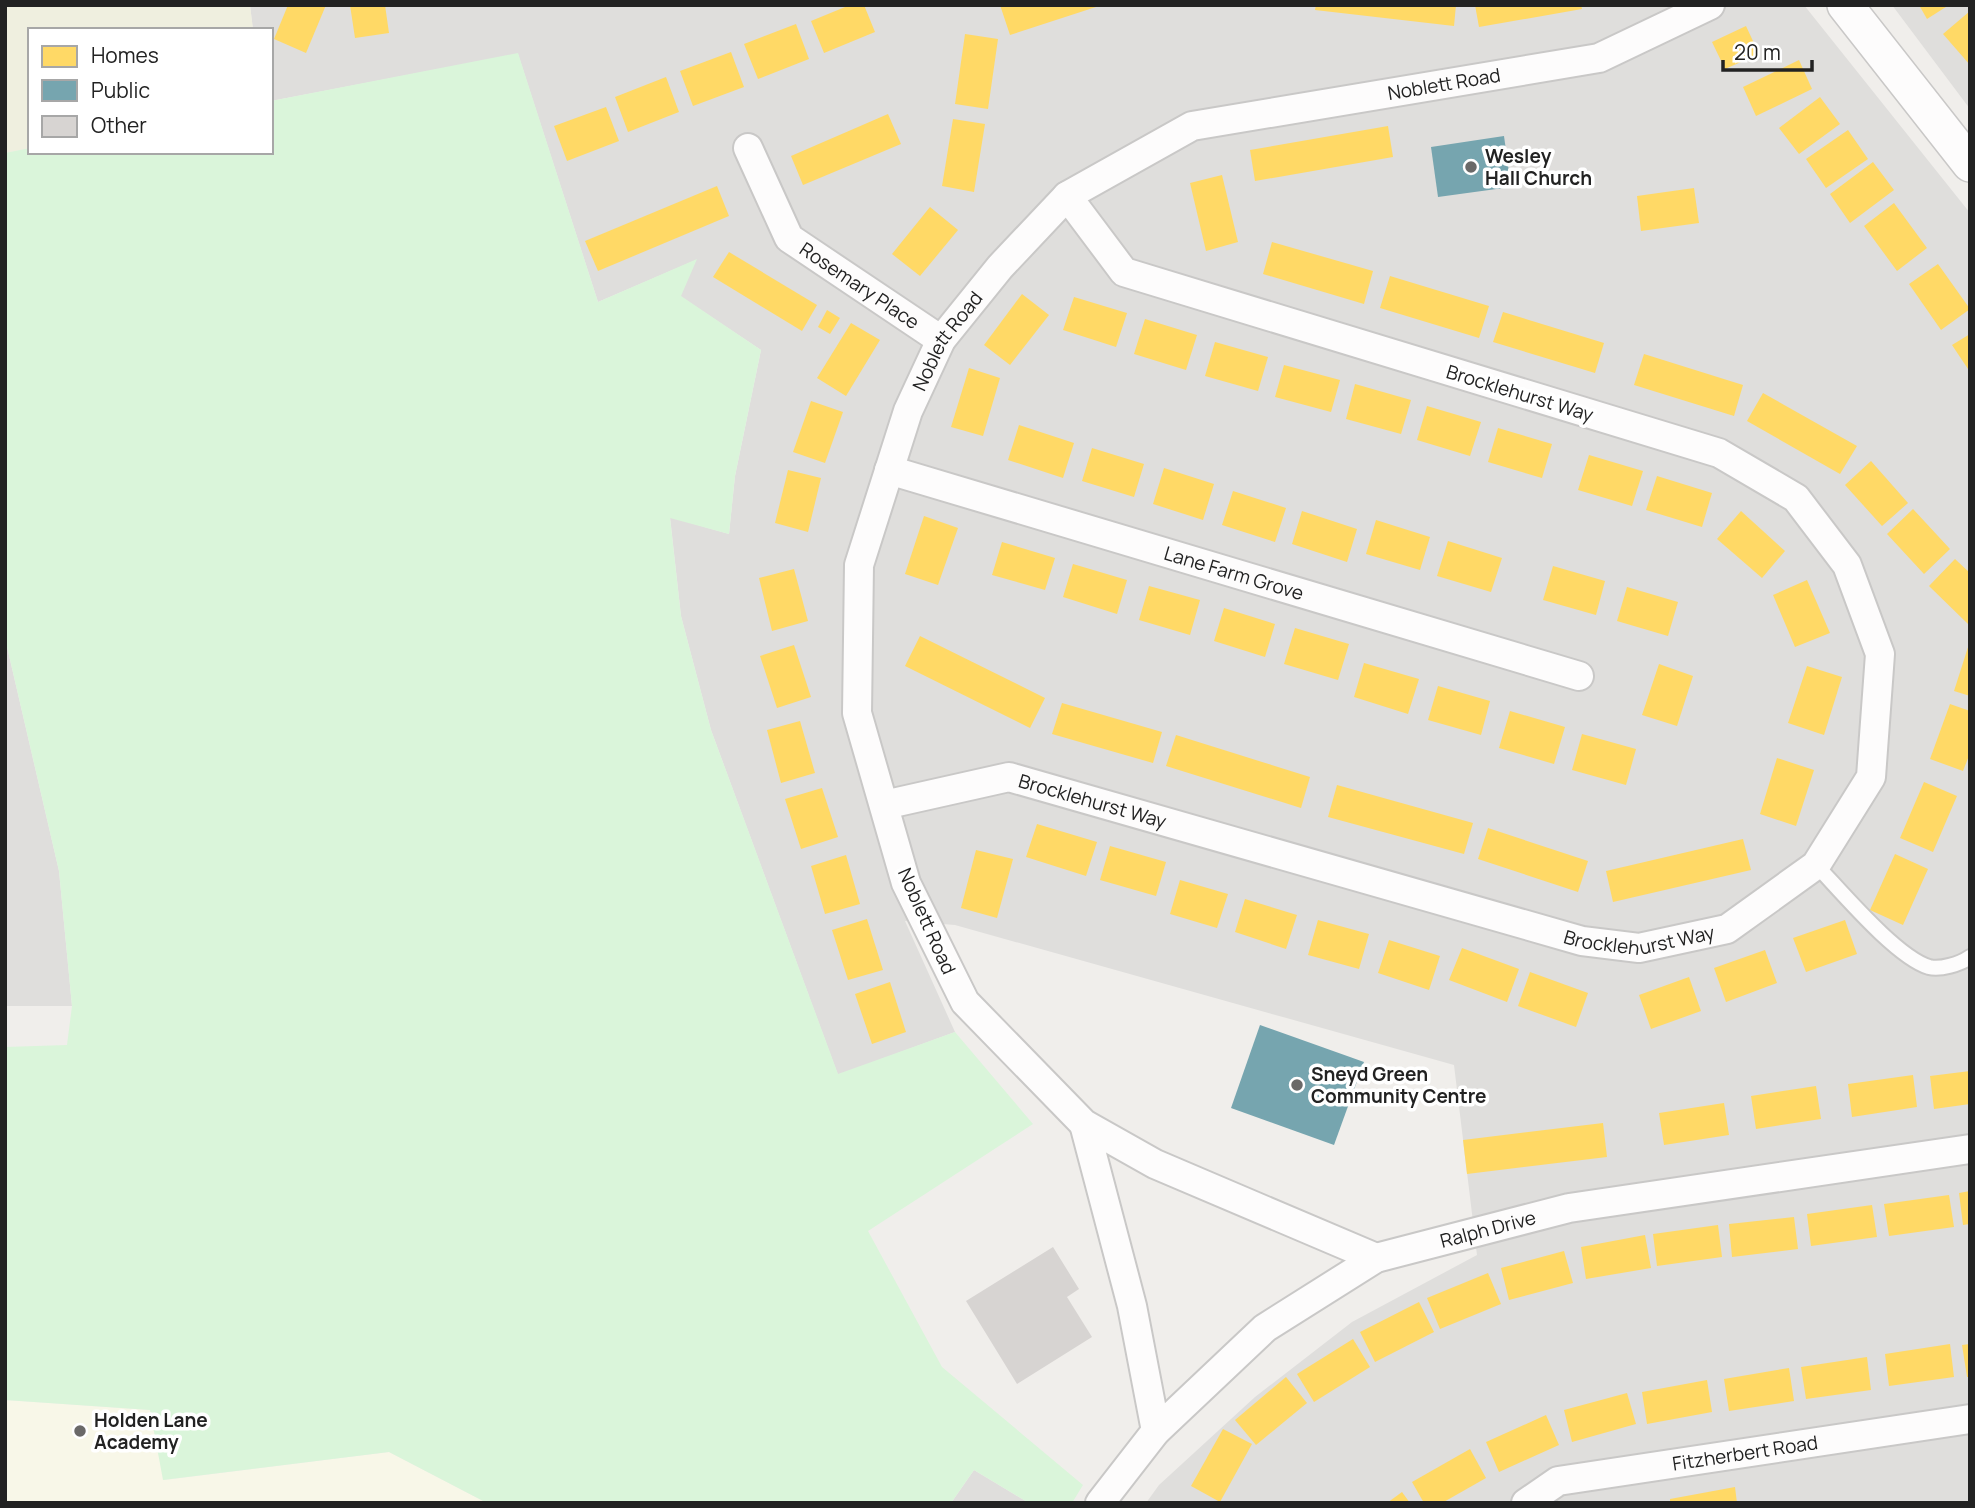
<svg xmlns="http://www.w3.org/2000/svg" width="1975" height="1508" viewBox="0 0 1975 1508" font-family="Manrope,sans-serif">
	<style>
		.residential { fill: #dfdedc }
		.education { fill: #f8f7e8 }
		.farmland { fill: #efefdf }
		.park { fill: #daf5da }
		.homes { fill: #ffd966 }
		.public { fill: #76a5af }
		.building { fill: #d7d4d2 }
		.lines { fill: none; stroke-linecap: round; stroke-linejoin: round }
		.service-casing { stroke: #c9c8c7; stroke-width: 18 }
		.minor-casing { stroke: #c9c8c7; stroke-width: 32 }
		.tertiary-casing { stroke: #c9c8c7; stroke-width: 38 }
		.service { stroke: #fdfcfc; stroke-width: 14 }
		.minor { stroke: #fdfcfc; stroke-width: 28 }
		.tertiary { stroke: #fdfcfc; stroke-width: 35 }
		.poi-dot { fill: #6a6968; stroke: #fff; stroke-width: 2.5 }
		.labels { text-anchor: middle; stroke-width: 7; stroke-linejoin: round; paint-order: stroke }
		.street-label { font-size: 19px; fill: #222; stroke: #fff }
		.poi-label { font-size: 19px; font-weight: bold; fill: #222; stroke: #fff; text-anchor: start }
	</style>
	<rect width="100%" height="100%" fill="#f0eeeb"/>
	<g class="residential">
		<polygon points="250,5 1804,5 1970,213 1970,1503 1146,1503 1159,1485 1255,1397 1352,1322 1477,1255 1454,1065 955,925 905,921 955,1032 838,1075 711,730 681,616 670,517 729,534 735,476 761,350 680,296 696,260 598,302 518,54 271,101 271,30 253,30"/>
		<polygon points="1892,5 1970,5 1970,109"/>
		<polygon points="5,638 59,871 72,1006 5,1006"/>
		<polygon points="974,1470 1029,1503 951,1503"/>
	</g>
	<polygon class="education" points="5,1400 150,1410 164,1480 389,1452 487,1503 5,1503"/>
	<polygon class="farmland" points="5,5 250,5 253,30 30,30 30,148 5,153"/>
	<polygon class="park" points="518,53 598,302 697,259 681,296 761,350 735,476 729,534 670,518 681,616 711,730 838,1074 955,1032 1033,1124 868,1231 942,1367 1083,1485 1072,1503 1029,1503 974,1470 951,1503 487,1503 389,1452 163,1480 150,1410 5,1400 5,1047 67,1045 72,1006 59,871 5,638 5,153 30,148 30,152 271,152 271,101"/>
	<g class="homes">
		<polygon points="288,5 326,5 306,53 274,39"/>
		<polygon points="350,5 385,5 389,33 355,38"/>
		<polygon points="850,5 864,5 875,32 824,53 811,21"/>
		<polygon points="1000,5 1099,5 1099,6 1010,35"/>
		<polygon points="1316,5 1456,5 1454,26 1315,10"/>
		<polygon points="1475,5 1581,5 1582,9 1479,27"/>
		<polygon points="1919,5 1949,5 1927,19"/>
		<polygon points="1970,11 1970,65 1943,34"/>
		<polygon points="796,24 809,59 758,79 744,44"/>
		<polygon points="1746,26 1759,54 1725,69 1712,42"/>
		<polygon points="965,34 998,39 988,109 955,104"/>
		<polygon points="731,52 744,87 693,106 680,71"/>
		<polygon points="1799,60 1812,89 1756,116 1743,87"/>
		<polygon points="666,77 679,112 628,132 615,97"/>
		<polygon points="1820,97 1840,124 1799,154 1779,128"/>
		<polygon points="606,107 619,141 567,161 554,126"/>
		<polygon points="888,114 901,144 803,185 791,156"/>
		<polygon points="953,119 985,124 974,192 942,186"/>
		<polygon points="1388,126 1393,157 1255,181 1250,150"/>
		<polygon points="1848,130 1868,159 1826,188 1806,159"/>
		<polygon points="1873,162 1894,190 1850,223 1830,194"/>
		<polygon points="1222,175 1238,242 1206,251 1190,183"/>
		<polygon points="717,186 729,216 598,271 585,241"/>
		<polygon points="1694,188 1699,223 1641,231 1637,196"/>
		<polygon points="1894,203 1927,248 1897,271 1864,226"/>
		<polygon points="930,207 958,230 920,276 892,254"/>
		<polygon points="1272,242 1373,271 1364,304 1263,274"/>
		<polygon points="729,252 817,305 802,331 713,277"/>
		<polygon points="1938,264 1970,309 1941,330 1909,284"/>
		<polygon points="1390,276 1489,306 1479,338 1380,308"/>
		<polygon points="1022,294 1049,315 1010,365 984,345"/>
		<polygon points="1074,297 1127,313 1116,347 1063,330"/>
		<polygon points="827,310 840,318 830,334 818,327"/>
		<polygon points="1503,312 1604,343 1595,373 1493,342"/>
		<polygon points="1145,319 1197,335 1186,370 1134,354"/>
		<polygon points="851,323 880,340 846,396 817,378"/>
		<polygon points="1970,334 1970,372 1952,345"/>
		<polygon points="1215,342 1268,357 1258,391 1205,376"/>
		<polygon points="1644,354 1743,385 1734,416 1634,385"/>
		<polygon points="1284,365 1340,380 1331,412 1275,397"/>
		<polygon points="969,368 1000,378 983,436 951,427"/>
		<polygon points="1355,384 1411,400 1401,434 1346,419"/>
		<polygon points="1763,393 1857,446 1840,474 1747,421"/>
		<polygon points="811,401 843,412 825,463 793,452"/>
		<polygon points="1427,406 1481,422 1470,456 1417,440"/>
		<polygon points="1019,425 1074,443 1063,478 1008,460"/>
		<polygon points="1498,428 1552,444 1542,478 1488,462"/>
		<polygon points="1092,448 1144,464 1134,497 1082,481"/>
		<polygon points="1589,455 1643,471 1632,506 1578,490"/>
		<polygon points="1871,461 1908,503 1882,526 1845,485"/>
		<polygon points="1164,468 1214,484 1203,520 1153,504"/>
		<polygon points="788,470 821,478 808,532 775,523"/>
		<polygon points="1657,476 1712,493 1702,527 1646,510"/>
		<polygon points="1233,491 1286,508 1275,542 1222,525"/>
		<polygon points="1913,509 1950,549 1924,574 1887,534"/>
		<polygon points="1302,511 1357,529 1347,562 1292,544"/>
		<polygon points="1741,511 1785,551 1762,578 1717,539"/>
		<polygon points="924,516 958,528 938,585 905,574"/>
		<polygon points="1376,520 1430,537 1420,570 1366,554"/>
		<polygon points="1448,541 1502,558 1491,592 1437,576"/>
		<polygon points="1002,542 1055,558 1045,590 992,575"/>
		<polygon points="1955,559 1970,573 1968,624 1929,586"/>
		<polygon points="1073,564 1127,580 1117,614 1063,597"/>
		<polygon points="1553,566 1605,581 1596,615 1543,600"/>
		<polygon points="794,569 808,621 772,631 759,578"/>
		<polygon points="1807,580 1830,633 1795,647 1773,595"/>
		<polygon points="1149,586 1200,600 1190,635 1139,620"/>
		<polygon points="1627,587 1678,602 1668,636 1617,621"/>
		<polygon points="1224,608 1275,624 1265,657 1214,641"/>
		<polygon points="1295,628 1349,644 1338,680 1284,664"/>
		<polygon points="920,636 1045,698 1030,728 905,666"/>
		<polygon points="1969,644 1970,644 1970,696 1954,691"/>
		<polygon points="794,645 811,697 777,708 760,656"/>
		<polygon points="1364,663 1419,679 1408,714 1354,697"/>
		<polygon points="1659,664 1693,676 1677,726 1642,715"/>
		<polygon points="1807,666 1842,677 1824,735 1788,723"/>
		<polygon points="1438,686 1490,701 1481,735 1428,720"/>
		<polygon points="1062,703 1162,732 1153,763 1052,734"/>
		<polygon points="1950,704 1970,711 1970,753 1963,771 1930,759"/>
		<polygon points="1510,711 1565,727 1554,764 1499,748"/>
		<polygon points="800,721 815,773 781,783 767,730"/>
		<polygon points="1582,734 1636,749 1626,785 1572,770"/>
		<polygon points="1176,735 1310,777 1301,808 1166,766"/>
		<polygon points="1777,758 1814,770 1796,826 1760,814"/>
		<polygon points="1924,782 1957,796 1933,852 1900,838"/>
		<polygon points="1337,785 1473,823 1464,854 1328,817"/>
		<polygon points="822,788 838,837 801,849 785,799"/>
		<polygon points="1037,824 1097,842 1086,876 1026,857"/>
		<polygon points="1488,828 1588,861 1578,892 1478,859"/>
		<polygon points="1743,839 1751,870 1613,902 1606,871"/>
		<polygon points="1110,846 1166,862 1156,896 1100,880"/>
		<polygon points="976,850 1013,859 997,918 961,908"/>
		<polygon points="1895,854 1928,869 1903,925 1870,910"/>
		<polygon points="846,855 860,904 825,914 811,866"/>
		<polygon points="1180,880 1228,894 1217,928 1170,914"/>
		<polygon points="1245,899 1297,915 1286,949 1235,932"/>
		<polygon points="867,919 883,970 848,980 832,930"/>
		<polygon points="1318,920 1369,934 1359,969 1308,955"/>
		<polygon points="1845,920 1857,954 1806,972 1793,938"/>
		<polygon points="1389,940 1440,956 1429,990 1378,973"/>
		<polygon points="1462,948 1519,969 1507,1002 1449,980"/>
		<polygon points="1765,950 1777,983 1726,1002 1714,968"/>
		<polygon points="1530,972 1588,993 1576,1027 1518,1006"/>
		<polygon points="1689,977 1701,1011 1651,1029 1639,995"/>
		<polygon points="890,982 906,1032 872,1044 855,994"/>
		<polygon points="1970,1071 1970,1104 1934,1109 1930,1076"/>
		<polygon points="1913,1075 1917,1107 1852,1117 1848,1084"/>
		<polygon points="1816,1086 1821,1119 1756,1129 1751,1096"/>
		<polygon points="1724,1103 1729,1135 1664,1145 1659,1113"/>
		<polygon points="1603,1123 1607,1157 1467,1174 1463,1140"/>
		<polygon points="1970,1191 1970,1224 1963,1225 1959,1193"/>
		<polygon points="1949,1195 1954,1227 1889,1236 1884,1204"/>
		<polygon points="1872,1205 1877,1237 1811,1246 1807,1214"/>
		<polygon points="1794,1217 1798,1249 1732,1257 1729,1224"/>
		<polygon points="1718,1225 1722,1257 1657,1266 1653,1234"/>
		<polygon points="1645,1235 1651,1268 1586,1279 1581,1247"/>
		<polygon points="1564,1251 1573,1283 1509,1300 1501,1268"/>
		<polygon points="1488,1273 1501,1304 1440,1329 1427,1298"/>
		<polygon points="1419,1302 1434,1332 1375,1362 1360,1332"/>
		<polygon points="1353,1339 1370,1367 1314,1402 1297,1374"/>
		<polygon points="1950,1344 1954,1377 1889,1386 1885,1354"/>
		<polygon points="1970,1344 1970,1377 1967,1377 1962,1345"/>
		<polygon points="1867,1357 1871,1390 1806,1399 1801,1367"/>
		<polygon points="1789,1368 1794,1401 1729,1411 1724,1379"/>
		<polygon points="1286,1377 1307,1403 1256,1445 1235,1420"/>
		<polygon points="1707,1380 1712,1412 1647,1424 1642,1392"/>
		<polygon points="1627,1393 1636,1424 1572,1442 1564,1410"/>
		<polygon points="1546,1415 1559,1445 1499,1472 1486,1442"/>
		<polygon points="1223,1429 1252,1444 1220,1502 1191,1486"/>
		<polygon points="1470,1449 1486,1478 1442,1503 1424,1503 1412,1482"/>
		<polygon points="1735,1487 1737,1503 1670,1503 1670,1499"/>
		<polygon points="1402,1492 1410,1503 1387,1503"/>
	</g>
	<g class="public">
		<polygon points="1504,136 1511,187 1438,197 1431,147"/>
		<polygon points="1260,1025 1364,1062 1334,1145 1231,1108"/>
	</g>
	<polygon class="building" points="1053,1247 1079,1289 1067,1297 1092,1337 1017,1384 966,1301"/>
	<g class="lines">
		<defs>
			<path id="service" d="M1816 865C1841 891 1896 957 1929 967 1940 970 1960 964 1970 957"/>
			<g id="minor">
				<path id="s1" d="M748 148 789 238 941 340"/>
				<path id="s2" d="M889 470 1579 676"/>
				<path id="s3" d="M884 805 1009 777 1582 941 1639 948 1727 929 1816 865 1871 777 1880 654 1847 565 1796 498 1719 453 1124 272 1067 196"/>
				<polyline points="1084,1124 1132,1306 1156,1431"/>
				<path id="s4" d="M1376 1258 1155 1164 1084 1124 965 1002 906 883 857 713 859 565 908 411 941 340 1000 267 1067 196 1192 126 1599 58 1710 5"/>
				<path id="s5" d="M1100 1503 1156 1431 1265 1328 1376 1258 1569 1208 1970 1149"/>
				<path id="s6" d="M1526 1503 1558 1481 1970 1419"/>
			</g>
			<polyline id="tertiary" points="1845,5 1970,164"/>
		</defs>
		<use href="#service" class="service-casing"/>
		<use href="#minor" class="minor-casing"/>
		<use href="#tertiary" class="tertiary-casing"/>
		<use href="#service" class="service"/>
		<use href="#minor" class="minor"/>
		<use href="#tertiary" class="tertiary"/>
	</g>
	<g class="poi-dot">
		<circle cx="1471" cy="167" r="7"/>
		<circle cx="1297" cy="1085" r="7"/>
		<circle cx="80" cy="1431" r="7"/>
	</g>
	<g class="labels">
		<g class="street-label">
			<text dy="7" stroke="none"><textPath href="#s4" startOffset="1780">Noblett Road</textPath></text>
			<text dy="7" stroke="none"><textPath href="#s1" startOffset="184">Rosemary Place</textPath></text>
			<text dy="7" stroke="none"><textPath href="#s4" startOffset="1192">Noblett Road</textPath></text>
			<text transform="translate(1520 393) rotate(17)" y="7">Brocklehurst Way</text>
			<text dy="7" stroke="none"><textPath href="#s2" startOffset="360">Lane Farm Grove</textPath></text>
			<text dy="7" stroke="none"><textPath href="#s3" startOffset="215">Brocklehurst Way</textPath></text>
			<text transform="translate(927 921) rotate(66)" y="7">Noblett Road</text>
			<text dy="7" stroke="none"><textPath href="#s3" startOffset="782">Brocklehurst Way</textPath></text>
			<text dy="7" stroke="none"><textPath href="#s5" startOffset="488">Ralph Drive</textPath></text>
			<text dy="7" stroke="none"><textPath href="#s6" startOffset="228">Fitzherbert Road</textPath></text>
		</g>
		<g class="poi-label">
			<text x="1485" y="163">Wesley<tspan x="1485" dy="22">Hall Church</tspan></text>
			<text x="1311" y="1081">Sneyd Green<tspan x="1311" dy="22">Community Centre</tspan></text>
			<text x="94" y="1427">Holden Lane<tspan x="94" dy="22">Academy</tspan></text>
		</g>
	</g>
	<rect width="1975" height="1508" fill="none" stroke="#222222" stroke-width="14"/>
	<rect x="28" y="28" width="245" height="126" fill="#ffffff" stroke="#a7a7a7" stroke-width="2"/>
	<rect x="42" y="46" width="35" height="21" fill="#ffd966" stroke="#a7a7a7" stroke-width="2"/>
	<text x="91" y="63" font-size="21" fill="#222222">Homes</text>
	<rect x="42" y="80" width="35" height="21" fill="#76a5af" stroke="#a7a7a7" stroke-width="2"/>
	<text x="91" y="98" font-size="21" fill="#222222">Public</text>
	<rect x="42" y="116" width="35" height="21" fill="#d7d4d2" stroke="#a7a7a7" stroke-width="2"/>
	<text x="91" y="133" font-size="21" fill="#222222">Other</text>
	<path d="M1723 60v10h89v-10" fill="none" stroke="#222222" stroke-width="3.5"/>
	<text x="1734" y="60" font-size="21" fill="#222222" stroke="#ffffff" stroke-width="5" paint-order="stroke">20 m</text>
</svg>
